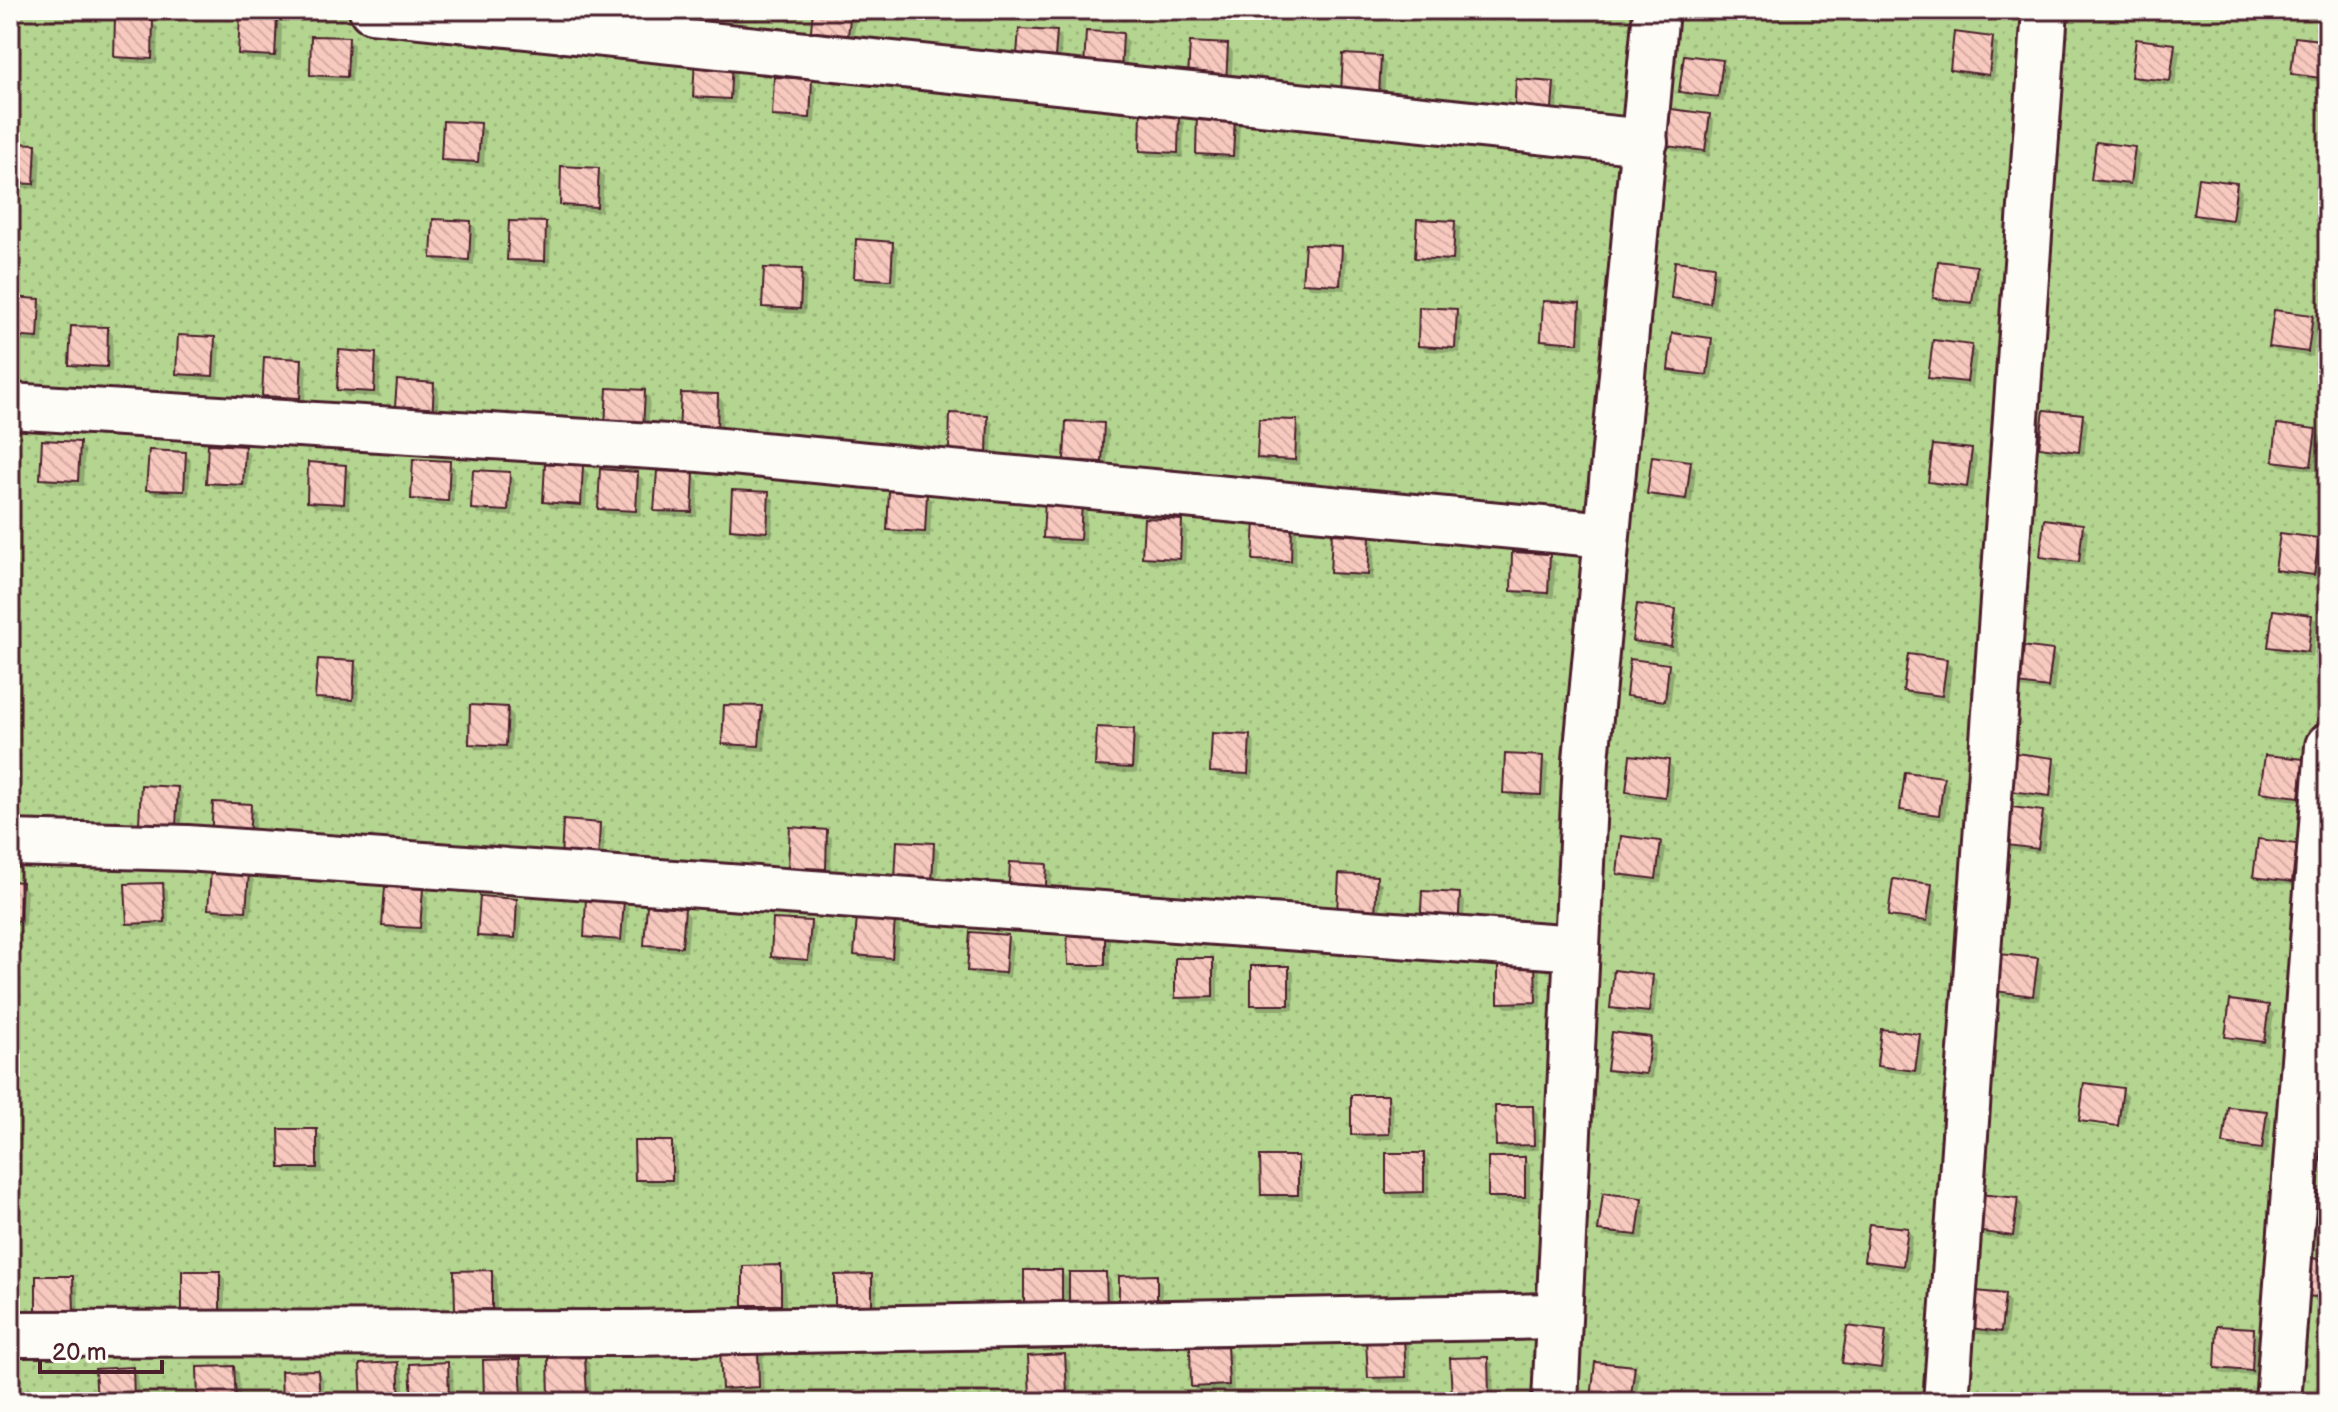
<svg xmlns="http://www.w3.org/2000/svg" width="2338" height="1412" viewBox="0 0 2338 1412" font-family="'Balsamiq Sans',sans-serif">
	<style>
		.park { fill: url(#park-dots); stroke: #7f7a5d; stroke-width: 2 }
		.shadow { fill: #0003 }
		.building { fill: url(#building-back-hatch); stroke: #4a1f2b; stroke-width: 2 }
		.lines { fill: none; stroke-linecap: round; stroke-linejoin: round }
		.minor-casing { stroke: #4a1f2b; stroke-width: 50 }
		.minor { stroke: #fdfcf7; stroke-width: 44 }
	</style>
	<defs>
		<pattern id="park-dots" width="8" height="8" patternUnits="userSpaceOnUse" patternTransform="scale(2)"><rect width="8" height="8" fill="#b4d58f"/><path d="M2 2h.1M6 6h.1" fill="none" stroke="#9cb67c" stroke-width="1.8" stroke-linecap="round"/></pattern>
		<pattern id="building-back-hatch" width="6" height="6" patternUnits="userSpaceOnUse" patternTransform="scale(2)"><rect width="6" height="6" fill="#f8c9bf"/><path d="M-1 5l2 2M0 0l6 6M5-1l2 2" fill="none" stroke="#d6aca4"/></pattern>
	</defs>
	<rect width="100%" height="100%" fill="#fdfcf7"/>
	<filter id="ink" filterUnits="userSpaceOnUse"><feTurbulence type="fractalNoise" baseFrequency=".0125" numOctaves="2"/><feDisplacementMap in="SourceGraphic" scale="16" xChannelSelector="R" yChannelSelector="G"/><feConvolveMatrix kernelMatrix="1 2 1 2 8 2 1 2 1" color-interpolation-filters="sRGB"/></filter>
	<g filter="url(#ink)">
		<rect class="park" x="10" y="10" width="2318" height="1392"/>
		<g class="shadow">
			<polygon points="815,10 857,13 852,49"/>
			<polygon points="276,19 282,25 281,61 246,59 240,53"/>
			<polygon points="152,22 158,28 157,64 122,62 116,56"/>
			<polygon points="1056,33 1062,39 1059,75 1024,73"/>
			<polygon points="1122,35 1128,41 1126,77 1086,69"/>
			<polygon points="348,39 354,45 352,82 318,80 312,74"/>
			<polygon points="1992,39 1998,45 1994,80 1958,75 1952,69"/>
			<polygon points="2328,43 2328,83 2299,79 2293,73"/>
			<polygon points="1227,46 1233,52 1231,88 1196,86"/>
			<polygon points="2174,46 2180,52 2175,86 2139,82 2133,76"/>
			<polygon points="1380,58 1386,64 1384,100 1349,98"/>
			<polygon points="732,61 737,67 735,104 701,102 695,96"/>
			<polygon points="1722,62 1728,68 1724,102 1687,98 1681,92"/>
			<polygon points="811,81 817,87 815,123 780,121 774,116"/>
			<polygon points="1553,84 1559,89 1556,126 1522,124"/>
			<polygon points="1178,116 1184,122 1183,158 1148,156 1142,150"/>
			<polygon points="1709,116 1714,121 1710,156 1674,151 1668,145"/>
			<polygon points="1234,119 1240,124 1238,160 1204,159 1198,153"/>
			<polygon points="480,125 486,131 484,167 449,165 443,159"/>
			<polygon points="10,145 35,146 41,152 39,189 10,187"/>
			<polygon points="2134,149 2140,155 2135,189 2099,185 2093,179"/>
			<polygon points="598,170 604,176 602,212 567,210 562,204"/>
			<polygon points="2236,185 2242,191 2237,225 2201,220 2195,215"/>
			<polygon points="470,222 476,228 474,265 439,263 433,257"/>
			<polygon points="1454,222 1460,228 1458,265 1423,263 1417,257"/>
			<polygon points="545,224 551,230 550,266 515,265 509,259"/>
			<polygon points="892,244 898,249 896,285 862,284 856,278"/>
			<polygon points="1341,248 1347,254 1345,290 1310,288 1304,282"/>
			<polygon points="1713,268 1719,273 1715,308 1679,303 1673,297"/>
			<polygon points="1976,268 1982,274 1978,308 1941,304 1936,298"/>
			<polygon points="801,271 807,277 805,314 770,312 764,306"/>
			<polygon points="10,299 39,301 45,306 43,343 10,341"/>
			<polygon points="1579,305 1585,311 1584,348 1549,346 1543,340"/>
			<polygon points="1456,311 1462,317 1460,353 1425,351 1420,345"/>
			<polygon points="2312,317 2317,323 2313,357 2277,352 2271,346"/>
			<polygon points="108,329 113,335 112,372 77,370 71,364"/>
			<polygon points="214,339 220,345 218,381 183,379 178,374"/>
			<polygon points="1711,340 1717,346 1712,380 1676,375 1670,369"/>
			<polygon points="1971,347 1977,353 1973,387 1936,383 1930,377"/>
			<polygon points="375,355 381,360 379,397 345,395 339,389"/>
			<polygon points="301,361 307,367 305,403 270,402 264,396"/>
			<polygon points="398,382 433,384 439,390 437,427"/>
			<polygon points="644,392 650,398 648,434 613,432"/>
			<polygon points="718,396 723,402 722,438 687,437"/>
			<polygon points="2083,416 2088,422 2084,456 2047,452 2042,446"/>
			<polygon points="987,417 993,423 992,459 957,458"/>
			<polygon points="1296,422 1302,428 1300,465 1265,463 1259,457"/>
			<polygon points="1103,425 1109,431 1107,467 1072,465 1066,459"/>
			<polygon points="2315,431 2321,437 2317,471 2281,466 2275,461"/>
			<polygon points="79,444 85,450 83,486 48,484 42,478"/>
			<polygon points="10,447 19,453 17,489 10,488"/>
			<polygon points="244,448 250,454 248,490 214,488 208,482"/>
			<polygon points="1971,451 1977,457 1973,491 1936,487 1930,481"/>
			<polygon points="185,454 191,460 189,496 154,495 148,489"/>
			<polygon points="449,463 455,469 453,506 419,504 413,498"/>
			<polygon points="1690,463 1696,469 1692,503 1655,499 1649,493"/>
			<polygon points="345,467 351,472 349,509 315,507 309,501"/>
			<polygon points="582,467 588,473 586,510 551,508 546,502"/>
			<polygon points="510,474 515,480 513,516 478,514 473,508"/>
			<polygon points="637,474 643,479 641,516 606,514 600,508"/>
			<polygon points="693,475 699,481 697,517 662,516 656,510"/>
			<polygon points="768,494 774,500 772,537 738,535 732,529"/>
			<polygon points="926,495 932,501 930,537 895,535 889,530"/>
			<polygon points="1082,503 1087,509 1086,545 1051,543 1045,537"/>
			<polygon points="1181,522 1187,528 1185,564 1150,563 1144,557"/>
			<polygon points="1292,524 1297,530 1296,566 1261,565 1255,559"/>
			<polygon points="2082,526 2088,532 2084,566 2048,562 2042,556"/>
			<polygon points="1369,538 1375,544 1373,580 1338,578 1332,573"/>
			<polygon points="2318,540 2324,546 2320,580 2283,575 2278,570"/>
			<polygon points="1549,556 1555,562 1554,598 1519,597 1513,591"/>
			<polygon points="1675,611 1680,617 1676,651 1640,646 1634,640"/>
			<polygon points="2311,616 2317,622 2313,657 2276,652 2271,646"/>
			<polygon points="2052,652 2058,658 2054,692 2017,688 2011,682"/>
			<polygon points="1946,661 1952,667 1948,701 1911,696 1906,690"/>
			<polygon points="354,663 360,669 358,705 323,703 318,697"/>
			<polygon points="1668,666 1674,672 1670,706 1634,701 1628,695"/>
			<polygon points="761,708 767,714 765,751 730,749 724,743"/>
			<polygon points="507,709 513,715 511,751 477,749 471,743"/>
			<polygon points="1133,731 1139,737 1137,773 1102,772 1097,766"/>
			<polygon points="1249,737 1255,742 1253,779 1218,777 1212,771"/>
			<polygon points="1542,758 1548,764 1546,800 1511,798 1505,792"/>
			<polygon points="2053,760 2059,766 2055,800 2019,796 2013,790"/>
			<polygon points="2303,761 2309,767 2305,802 2268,797 2262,791"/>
			<polygon points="1668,762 1674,768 1670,802 1634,798 1628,792"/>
			<polygon points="10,776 12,778 10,815"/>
			<polygon points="1943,779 1949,785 1945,820 1908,815 1902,809"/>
			<polygon points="178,789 183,795 182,831 147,829 141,823"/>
			<polygon points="250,806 256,812 254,848 219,847"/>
			<polygon points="2042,813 2048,819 2044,853 2007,849 2001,843"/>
			<polygon points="599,825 605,831 603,867 569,865"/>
			<polygon points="826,832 832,838 831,874 796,872 790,866"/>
			<polygon points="1660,843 1666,849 1661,883 1625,879 1619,873"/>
			<polygon points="933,845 939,851 937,887 902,885"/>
			<polygon points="2296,845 2302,851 2297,886 2261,882 2255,876"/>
			<polygon points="1046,866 1052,872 1050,908 1016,906"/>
			<polygon points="248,874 254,880 251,916 216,914 211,908"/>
			<polygon points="1376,878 1382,884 1380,920 1345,918"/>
			<polygon points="10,883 21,884 27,890 25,926 10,925"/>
			<polygon points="162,885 168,891 169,927 135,929 129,923"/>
			<polygon points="1931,886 1937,892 1933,926 1896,921 1890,915"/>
			<polygon points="422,891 428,897 425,933 390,931 384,925"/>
			<polygon points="1459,895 1465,901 1463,937 1428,935"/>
			<polygon points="517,901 522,906 520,943 485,941 479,935"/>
			<polygon points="623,902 629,908 626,944 592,942 586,936"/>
			<polygon points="684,910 690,916 687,952 652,950 646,944"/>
			<polygon points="894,921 900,926 897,963 862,960 857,954"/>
			<polygon points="810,923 816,929 813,965 779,963 773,957"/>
			<polygon points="1069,928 1110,934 1110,970 1076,970 1070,965"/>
			<polygon points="1007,937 1013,943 1010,978 975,976 970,970"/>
			<polygon points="1212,960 1218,966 1218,1002 1183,1003 1177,997"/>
			<polygon points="2037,960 2043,966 2039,1001 2002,996 1997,990"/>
			<polygon points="1534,965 1540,971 1541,1007 1506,1008 1500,1002"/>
			<polygon points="1288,968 1294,974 1294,1010 1259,1010 1253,1005"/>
			<polygon points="1652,977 1658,982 1654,1017 1618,1013 1612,1007"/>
			<polygon points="2268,1007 2274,1013 2269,1047 2233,1042 2227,1036"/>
			<polygon points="1919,1036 1925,1042 1921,1076 1884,1071 1879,1065"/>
			<polygon points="1650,1039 1656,1045 1652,1079 1615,1075 1609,1069"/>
			<polygon points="2122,1090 2128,1096 2124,1125 2085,1120 2085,1124 2123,1131 2087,1126 2081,1120"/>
			<polygon points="2328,1096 2328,1136 2320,1136 2314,1130"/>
			<polygon points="1387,1097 1393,1103 1394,1139 1358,1140 1353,1134"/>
			<polygon points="1533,1108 1538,1114 1539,1150 1504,1151 1498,1145"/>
			<polygon points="2266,1113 2272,1119 2267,1154 2231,1149 2225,1144"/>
			<polygon points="316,1131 322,1137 322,1173 288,1174 282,1168"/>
			<polygon points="671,1143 677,1149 677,1185 643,1185 637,1179"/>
			<polygon points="1423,1155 1429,1161 1429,1198 1394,1198 1388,1192"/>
			<polygon points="1297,1158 1303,1164 1303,1200 1268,1200 1263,1194"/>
			<polygon points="1525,1159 1530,1165 1530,1202 1496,1202 1490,1196"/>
			<polygon points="1641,1200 1647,1206 1643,1240 1606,1236 1601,1230"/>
			<polygon points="2017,1200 2023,1206 2018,1241 1982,1236 1976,1231"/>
			<polygon points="1907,1230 1913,1236 1908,1271 1872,1266 1866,1260"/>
			<polygon points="2328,1262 2328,1302 2315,1301 2309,1295"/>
			<polygon points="780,1267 786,1273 786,1310 751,1310 745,1304"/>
			<polygon points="492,1272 497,1278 497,1314 463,1315 457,1309"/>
			<polygon points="1061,1272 1071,1282 1105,1274 1111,1280 1112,1316 1032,1315"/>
			<polygon points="219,1273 225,1279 225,1316 190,1316 184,1310"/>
			<polygon points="871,1276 877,1282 877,1319 843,1319"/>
			<polygon points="1156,1277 1162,1283 1162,1319 1127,1320"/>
			<polygon points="73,1278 78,1284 79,1321 44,1321"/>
			<polygon points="2004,1296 2010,1302 2006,1337 1970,1333 1964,1327"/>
			<polygon points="2253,1330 2259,1336 2257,1376 2223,1374 2217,1368"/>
			<polygon points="1885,1333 1891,1338 1887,1373 1850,1368 1844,1362"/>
			<polygon points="1403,1339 1409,1345 1411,1382 1376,1383 1370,1377"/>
			<polygon points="1226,1348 1232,1354 1234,1390 1199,1392 1193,1386"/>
			<polygon points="757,1350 763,1356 764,1393 729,1394 723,1388"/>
			<polygon points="1065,1356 1070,1362 1072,1398 1038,1400 1032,1394"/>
			<polygon points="585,1359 590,1364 592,1401 557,1402 551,1396"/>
			<polygon points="1487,1359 1493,1365 1494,1401 1459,1402 1454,1397"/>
			<polygon points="520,1361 525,1367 527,1402 490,1402 486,1399"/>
			<polygon points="397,1364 403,1370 405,1402 364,1402"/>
			<polygon points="447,1364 453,1370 454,1402 414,1402"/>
			<polygon points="10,1368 13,1371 12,1402 10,1402"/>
			<polygon points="233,1368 239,1373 241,1402 200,1402"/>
			<polygon points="1634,1368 1640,1374 1636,1402 1597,1402 1593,1398"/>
			<polygon points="132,1369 138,1375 139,1402 99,1402"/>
			<polygon points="318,1372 323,1378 325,1402 284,1402"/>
		</g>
		<g class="building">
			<polygon points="813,10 851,10 847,44 810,40"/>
			<polygon points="240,15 277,17 275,56 238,54"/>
			<polygon points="115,18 153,20 152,59 114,57"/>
			<polygon points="1019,29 1057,31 1054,70 1016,68"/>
			<polygon points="1086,31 1123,33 1121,72 1084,70"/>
			<polygon points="1954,32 1993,37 1989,75 1950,70"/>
			<polygon points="311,36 349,37 347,77 310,75"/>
			<polygon points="2295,37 2328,41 2328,79 2291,74"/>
			<polygon points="2136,39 2175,44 2170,81 2131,77"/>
			<polygon points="1190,42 1228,44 1226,83 1188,80"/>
			<polygon points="1343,54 1381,56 1379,95 1341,93"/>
			<polygon points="1684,55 1723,60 1718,97 1679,92"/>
			<polygon points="695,57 732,59 730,99 693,97"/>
			<polygon points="774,77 812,79 810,118 772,116"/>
			<polygon points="1516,79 1554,82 1551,121 1514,119"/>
			<polygon points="1671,109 1710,114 1705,151 1666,146"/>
			<polygon points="1141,112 1179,114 1178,153 1140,151"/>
			<polygon points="1197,114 1235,117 1233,156 1196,154"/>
			<polygon points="443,121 481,123 478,162 441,160"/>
			<polygon points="2096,142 2135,147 2130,184 2091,180"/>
			<polygon points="10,143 36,144 34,184 10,183"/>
			<polygon points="561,166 599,168 597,207 560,205"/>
			<polygon points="2198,178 2237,183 2232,220 2193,215"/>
			<polygon points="433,219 471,221 469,260 431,258"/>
			<polygon points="1417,219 1455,221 1453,260 1415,258"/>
			<polygon points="509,221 546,222 545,261 507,260"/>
			<polygon points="856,239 893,242 891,280 854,278"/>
			<polygon points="1305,244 1342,246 1340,285 1302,283"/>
			<polygon points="1675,261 1714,266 1710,303 1671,298"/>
			<polygon points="1938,261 1977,266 1972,303 1933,298"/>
			<polygon points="764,268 802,269 800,309 762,307"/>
			<polygon points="10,297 40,299 38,338 10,336"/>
			<polygon points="1543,301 1580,303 1578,343 1541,340"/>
			<polygon points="1419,307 1457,309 1455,348 1418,346"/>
			<polygon points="2274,310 2313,315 2308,352 2269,347"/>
			<polygon points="71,326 108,327 107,367 69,365"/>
			<polygon points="1672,333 1712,338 1707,375 1668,370"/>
			<polygon points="178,335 215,337 213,376 176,374"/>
			<polygon points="1933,340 1972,345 1967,382 1928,378"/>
			<polygon points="339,350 376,353 374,392 337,390"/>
			<polygon points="264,357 302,359 300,398 262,396"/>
			<polygon points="397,380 434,383 432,422 394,420"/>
			<polygon points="607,388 645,390 643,429 605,427"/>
			<polygon points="681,393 718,394 717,433 679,432"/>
			<polygon points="2044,410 2083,414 2079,452 2039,447"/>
			<polygon points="950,413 988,415 987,454 949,453"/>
			<polygon points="1259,419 1297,420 1295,460 1257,458"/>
			<polygon points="1066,421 1104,423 1102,462 1064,460"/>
			<polygon points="2277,424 2316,429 2311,466 2273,461"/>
			<polygon points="42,440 80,442 78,481 40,479"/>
			<polygon points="208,444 245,446 243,485 206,483"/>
			<polygon points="10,445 14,445 12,484 10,484"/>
			<polygon points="1933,445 1972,449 1967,487 1928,482"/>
			<polygon points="149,450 186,452 184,491 146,490"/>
			<polygon points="1652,456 1691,461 1686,499 1647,494"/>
			<polygon points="413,459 450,461 448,501 411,499"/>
			<polygon points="308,462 346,465 344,504 307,502"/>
			<polygon points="545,463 583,465 581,505 543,502"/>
			<polygon points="600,469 638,472 636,511 598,509"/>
			<polygon points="473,470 510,472 508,511 471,509"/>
			<polygon points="657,471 694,473 692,512 654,511"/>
			<polygon points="732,490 769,492 767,532 730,529"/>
			<polygon points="889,491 927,493 925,532 887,530"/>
			<polygon points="1045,499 1082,501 1080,540 1043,538"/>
			<polygon points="1144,518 1182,520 1180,559 1142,557"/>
			<polygon points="2044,519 2083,524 2079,562 2040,557"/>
			<polygon points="1255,520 1292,522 1291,561 1253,560"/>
			<polygon points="2280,533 2319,538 2314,575 2275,570"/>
			<polygon points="1332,534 1370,536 1368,575 1330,573"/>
			<polygon points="1512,552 1550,554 1548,593 1511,591"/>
			<polygon points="1637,604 1676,609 1671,646 1632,641"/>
			<polygon points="2273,610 2312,615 2308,652 2268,647"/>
			<polygon points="2014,645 2053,650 2048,688 2009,683"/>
			<polygon points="1908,654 1947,659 1942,696 1903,691"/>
			<polygon points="318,659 355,661 353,700 315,698"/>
			<polygon points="1630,659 1669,664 1665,701 1626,696"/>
			<polygon points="470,705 508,707 506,746 469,744"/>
			<polygon points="724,705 762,706 759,746 722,744"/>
			<polygon points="1097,727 1134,729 1132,768 1095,766"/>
			<polygon points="1212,733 1250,735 1248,774 1210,772"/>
			<polygon points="2015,753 2054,758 2050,796 2011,791"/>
			<polygon points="1505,754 1543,756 1541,795 1503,793"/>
			<polygon points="1630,755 1669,760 1665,797 1626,792"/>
			<polygon points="2265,755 2304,759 2299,797 2260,792"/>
			<polygon points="1905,772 1944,777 1939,815 1900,810"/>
			<polygon points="141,785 178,787 176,826 139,824"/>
			<polygon points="213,802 251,804 249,843 211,842"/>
			<polygon points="2004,806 2043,811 2038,849 1999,844"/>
			<polygon points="563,820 600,823 598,862 561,860"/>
			<polygon points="790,827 827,830 826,869 788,867"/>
			<polygon points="1621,836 1661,841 1656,879 1617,874"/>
			<polygon points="2258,839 2297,844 2292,882 2253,877"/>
			<polygon points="897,841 934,843 932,882 895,880"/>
			<polygon points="1010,862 1047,864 1045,903 1008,901"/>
			<polygon points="211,870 249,872 246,911 208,909"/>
			<polygon points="1339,874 1377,876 1375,915 1337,913"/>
			<polygon points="1893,879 1932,884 1927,921 1888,916"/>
			<polygon points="10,881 22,882 19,921 10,921"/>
			<polygon points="163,883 165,922 127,924 125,884"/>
			<polygon points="385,887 423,889 420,928 382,926"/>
			<polygon points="1422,891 1460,893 1458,932 1420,930"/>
			<polygon points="480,896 517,899 515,938 477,936"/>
			<polygon points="586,898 624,900 621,940 584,937"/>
			<polygon points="647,905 685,908 682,947 644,945"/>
			<polygon points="857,916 895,919 892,958 854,955"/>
			<polygon points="773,919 811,921 808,960 771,957"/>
			<polygon points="1067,926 1105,926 1105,965 1068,965"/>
			<polygon points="970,932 1008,935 1005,973 967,971"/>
			<polygon points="1999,954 2038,958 2033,996 1995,991"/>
			<polygon points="1175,958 1213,958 1213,997 1175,998"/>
			<polygon points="1498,963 1535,963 1536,1002 1498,1003"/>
			<rect x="1251" y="966" width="38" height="39"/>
			<polygon points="1614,970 1653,975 1649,1012 1610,1008"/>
			<polygon points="2230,1000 2269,1005 2264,1042 2225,1037"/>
			<polygon points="1881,1029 1920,1034 1915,1071 1877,1066"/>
			<polygon points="1612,1032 1651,1037 1646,1074 1607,1070"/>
			<polygon points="2084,1083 2123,1088 2118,1126 2079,1121"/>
			<polygon points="2315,1093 2328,1094 2328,1132 2312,1130"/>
			<polygon points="1351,1095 1388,1095 1389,1134 1351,1135"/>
			<polygon points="1495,1106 1533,1106 1534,1145 1496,1146"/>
			<polygon points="2228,1107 2267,1111 2262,1149 2223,1144"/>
			<polygon points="279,1129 317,1129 317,1168 280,1168"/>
			<polygon points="634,1141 672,1141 672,1180 635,1180"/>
			<polygon points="1386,1153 1424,1153 1424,1192 1386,1193"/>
			<polygon points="1260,1156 1298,1156 1298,1195 1261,1195"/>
			<rect x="1488" y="1157" width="37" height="40"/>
			<polygon points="2326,1192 2328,1192 2328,1230 2323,1230"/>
			<polygon points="1603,1193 1642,1198 1637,1235 1598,1231"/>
			<polygon points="1979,1194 2018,1198 2013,1236 1974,1231"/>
			<polygon points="1869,1224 1908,1228 1903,1266 1864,1261"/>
			<polygon points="2311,1258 2328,1260 2328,1298 2307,1296"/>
			<polygon points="781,1265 781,1305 743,1305 743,1266"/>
			<polygon points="492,1270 492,1309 455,1310 454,1271"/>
			<polygon points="1024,1270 1062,1270 1062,1309 1024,1310"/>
			<rect x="182" y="1271" width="38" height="40"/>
			<polygon points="1069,1272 1106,1272 1107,1311 1069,1312"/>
			<polygon points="872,1274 872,1314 835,1314 835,1275"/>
			<polygon points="1157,1275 1157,1314 1119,1314 1119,1276"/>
			<polygon points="36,1276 73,1276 74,1316 36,1316"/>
			<polygon points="1966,1290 2005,1294 2001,1332 1962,1327"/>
			<polygon points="1847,1326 1886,1331 1881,1368 1842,1363"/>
			<polygon points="2217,1326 2254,1328 2252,1371 2215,1368"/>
			<polygon points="1404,1337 1406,1377 1368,1378 1366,1339"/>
			<polygon points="1227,1346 1229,1385 1191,1387 1190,1347"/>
			<polygon points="758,1348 759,1387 722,1389 720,1350"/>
			<polygon points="1065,1354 1067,1393 1030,1395 1028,1356"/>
			<polygon points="585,1357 587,1396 549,1397 548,1358"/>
			<polygon points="1488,1357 1489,1396 1452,1398 1450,1358"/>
			<polygon points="520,1359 522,1398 484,1399 483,1360"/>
			<polygon points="398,1362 400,1402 362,1402 360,1364"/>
			<polygon points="448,1362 449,1402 412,1402 410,1364"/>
			<polygon points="1595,1362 1635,1366 1630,1402 1591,1399"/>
			<polygon points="234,1366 236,1402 198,1402 197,1367"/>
			<polygon points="133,1367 134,1402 97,1402 95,1369"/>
			<polygon points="318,1370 320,1402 282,1402 281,1371"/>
		</g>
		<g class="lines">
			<defs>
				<g id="minor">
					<polyline points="372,10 1645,142"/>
					<polyline points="10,406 700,449 1606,535"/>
					<polyline points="10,843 187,848 1577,948"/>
					<polyline points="10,1334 632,1333 1559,1316"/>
					<polyline points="1555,1402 1586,760 1656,10"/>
					<polyline points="1946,1402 2045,10"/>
					<polyline points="2278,1402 2328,746"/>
				</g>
			</defs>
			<use href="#minor" class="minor-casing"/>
			<use href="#minor" class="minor"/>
		</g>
	</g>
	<rect width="2338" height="1412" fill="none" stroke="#fdfcf7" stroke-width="40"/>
	<rect x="20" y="20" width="2298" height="1372" fill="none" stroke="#4a1f2b" stroke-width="3" filter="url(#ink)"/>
	<path d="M40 1360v12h122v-12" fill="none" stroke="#4a1f2b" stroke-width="4"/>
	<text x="52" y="1360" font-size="24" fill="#4a1f2b" stroke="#fdfcf7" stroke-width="6" paint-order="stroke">20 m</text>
</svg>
